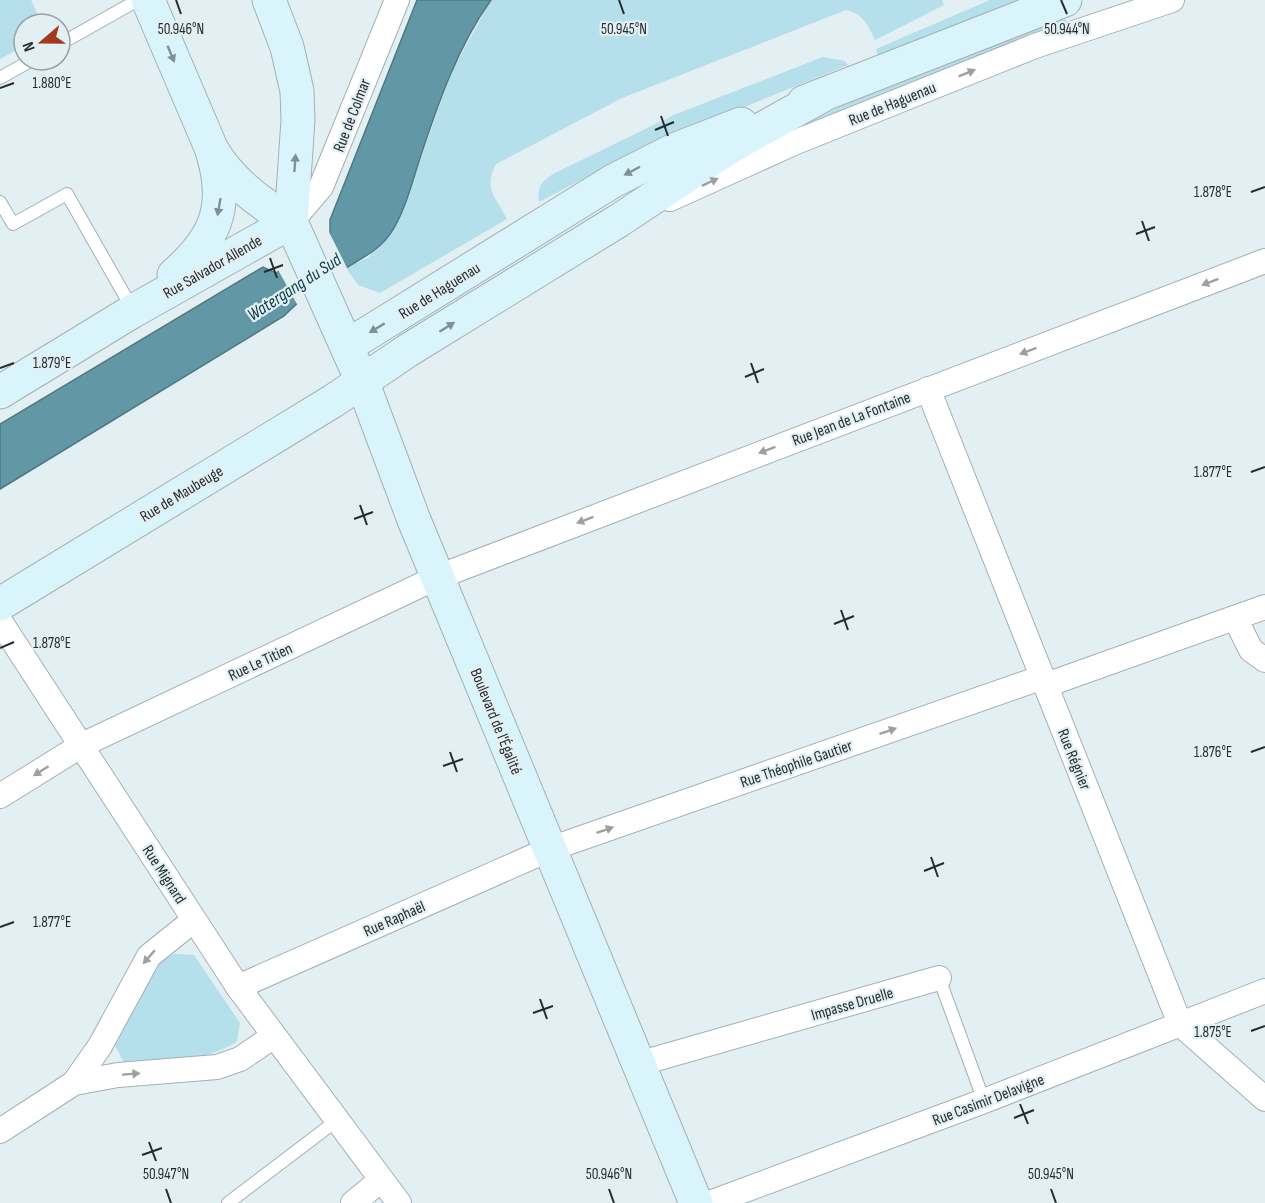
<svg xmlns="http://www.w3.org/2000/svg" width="1265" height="1203" viewBox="0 0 1265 1203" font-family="'Sofia Sans Condensed',sans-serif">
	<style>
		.green { fill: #b5dfea }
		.water { fill: #6298a6; stroke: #507882; stroke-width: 1.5 }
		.pier { fill: #e2eff3 }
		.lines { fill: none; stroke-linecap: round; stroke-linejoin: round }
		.lane-casing { stroke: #a4b0b4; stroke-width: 14 }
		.street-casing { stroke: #a4b0b4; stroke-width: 26 }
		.secondary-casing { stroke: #a4b0b4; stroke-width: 35 }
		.lane { stroke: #fff; stroke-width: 12 }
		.street { stroke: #fff; stroke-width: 24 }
		.secondary { stroke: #d9f4fb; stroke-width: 33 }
		.oneway { fill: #809094 }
		.oneway2 { fill: #9ea0a0 }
		.ticks { fill: none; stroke: #272c2d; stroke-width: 2 }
		.labels { text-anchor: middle; stroke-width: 4.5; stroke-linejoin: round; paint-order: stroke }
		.street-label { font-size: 16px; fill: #272c2d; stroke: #e2eff3 }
		.water-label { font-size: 18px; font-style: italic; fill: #083c47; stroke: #e2eff3 }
		.ticks-label { font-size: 15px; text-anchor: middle; fill: #272c2d; stroke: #e2eff3; stroke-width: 4.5; stroke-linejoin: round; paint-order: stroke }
	</style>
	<rect width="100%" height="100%" fill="#e2eff3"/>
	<g class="green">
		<polygon points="0,0 31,0 42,24 24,24 24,46 0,59"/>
		<path d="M491 0H942L944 5 875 40C868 25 863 14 846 10L622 98 496 164C483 189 496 198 507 219L380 293 358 285 346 268 369 257 406 200 452 71Z"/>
		<polygon points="990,0 1019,0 878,56 876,49"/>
		<polygon points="1064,16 1067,24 791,134 789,130 846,104"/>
		<path d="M823 57 845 61 848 65 638 150 539 202C537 187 541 182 553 174L676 114Z"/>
		<path d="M174 954 194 955 240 1023 237 1041C215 1059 152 1067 124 1062L112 1040 161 961Z"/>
	</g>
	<path class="water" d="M417 0H491C458 46 439 101 421 155 413 179 407 205 394 228 382 249 365 256 346 268 324 282 301 298 284 316L0 489V424L263 267 276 273 330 237V220Z"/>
	<polygon class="pier" points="328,230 348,270 298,306 277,268 327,235"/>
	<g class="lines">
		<defs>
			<g id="lane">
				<polyline points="60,44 138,0"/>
				<polyline points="0,78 32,60"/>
				<polyline points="0,202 13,224 67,194 133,310"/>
				<polyline points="939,978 984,1101"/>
				<polyline points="228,1203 336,1121"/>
			</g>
			<g id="street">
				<polyline points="670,199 796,142 1035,46 1172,0"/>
				<polyline points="291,222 321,187 397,0"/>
				<polyline points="928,389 1180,1024 1265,1099"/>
				<polyline points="1235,618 1251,650 1265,660"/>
				<polyline points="0,621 238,987 399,1203"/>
				<polyline points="1046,685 1265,607"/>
				<polyline points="0,796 82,745 438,577 1265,261"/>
				<polyline points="238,987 550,849 1043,677"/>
				<polyline points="638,1064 939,978"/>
				<polyline points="74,1083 100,1046 149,956 194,920"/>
				<polyline points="0,1131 74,1083 118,1075 217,1067 240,1059 274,1036"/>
				<polyline points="353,1203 381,1180"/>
				<polyline points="710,1203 984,1101 1265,991"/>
			</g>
			<g id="secondary">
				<path d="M148 0 212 150C231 182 259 202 291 222"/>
				<polyline points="269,0 287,47 297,91 298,120 291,222 362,381 414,520 696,1203"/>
				<polyline points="804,102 1065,0"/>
				<path d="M174 275C215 239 229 208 213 154"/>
				<polyline points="347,346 613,181 674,150 741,124"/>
				<polyline points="0,392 133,311 291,222"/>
				<polyline points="0,604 333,401 407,351 618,221 733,145 823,95"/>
			</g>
		</defs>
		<use href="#lane" class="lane-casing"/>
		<use href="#street" class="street-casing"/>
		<use href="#secondary" class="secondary-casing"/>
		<use href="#lane" class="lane"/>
		<use href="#street" class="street"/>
		<use href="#secondary" class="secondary"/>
	</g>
	<defs><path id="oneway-solid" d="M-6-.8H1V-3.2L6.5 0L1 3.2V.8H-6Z" transform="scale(1.5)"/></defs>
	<g class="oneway">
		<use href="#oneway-solid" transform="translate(171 54) rotate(67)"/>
		<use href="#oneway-solid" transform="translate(295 163) rotate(-86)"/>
		<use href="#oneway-solid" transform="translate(632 171) rotate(152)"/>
		<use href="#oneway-solid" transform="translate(219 207) rotate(100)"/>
		<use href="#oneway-solid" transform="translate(447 327) rotate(-32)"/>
		<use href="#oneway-solid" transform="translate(377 328) rotate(149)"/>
	</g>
	<g class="oneway2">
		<use href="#oneway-solid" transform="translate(967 73) rotate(-22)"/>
		<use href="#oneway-solid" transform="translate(710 182) rotate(-25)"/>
		<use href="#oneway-solid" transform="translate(1210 282) rotate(159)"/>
		<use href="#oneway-solid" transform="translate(1028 351) rotate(159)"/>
		<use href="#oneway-solid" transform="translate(767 450) rotate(159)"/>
		<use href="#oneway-solid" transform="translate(585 520) rotate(159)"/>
		<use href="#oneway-solid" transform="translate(888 731) rotate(-19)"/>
		<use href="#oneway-solid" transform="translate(41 771) rotate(148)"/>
		<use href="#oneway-solid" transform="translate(605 830) rotate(-19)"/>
		<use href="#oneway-solid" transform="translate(149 957) rotate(131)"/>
		<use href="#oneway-solid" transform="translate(131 1074) rotate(-4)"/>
	</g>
	<path class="ticks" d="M176 0 181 14M619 0 624 14M1061 0 1067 14M0 88 14 83M661 116 668 136M655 130 674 122M1251 192 1265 187M1142 221 1149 241M1136 234 1155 227M270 258 277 278M264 272 283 265M751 363 758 383M0 368 14 363M745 377 764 369M1251 472 1265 467M360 505 367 525M354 519 373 512M841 610 848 630M834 624 854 616M0 648 14 642M450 752 457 772M1251 752 1265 747M443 766 463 759M931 857 938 877M924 871 944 863M0 927 14 922M540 999 547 1019M533 1013 553 1006M1251 1031 1265 1026M1020 1104 1028 1124M1014 1118 1034 1110M149 1142 156 1161M142 1155 162 1148M166 1189 171 1203M609 1189 614 1203M1051 1189 1056 1203"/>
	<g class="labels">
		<g class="street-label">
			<text transform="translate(892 103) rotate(-22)" y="6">Rue de Haguenau</text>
			<text transform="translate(351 115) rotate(-69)" y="6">Rue de Colmar</text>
			<text transform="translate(212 266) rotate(-30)" y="6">Rue Salvador Allende</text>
			<text transform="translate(439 290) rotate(-32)" y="6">Rue de Haguenau</text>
			<text transform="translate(851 418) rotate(-21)" y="6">Rue Jean de La Fontaine</text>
			<text transform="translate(181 493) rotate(-31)" y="6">Rue de Maubeuge</text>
			<text transform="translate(260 661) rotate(-25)" y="6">Rue Le Titien</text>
			<text transform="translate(497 721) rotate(68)" y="6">Boulevard de l'Égalité</text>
			<text transform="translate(1075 759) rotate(68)" y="6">Rue Régnier</text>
			<text transform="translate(796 763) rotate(-19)" y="6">Rue Théophile Gautier</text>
			<text transform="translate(165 874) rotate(57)" y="6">Rue Mignard</text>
			<text transform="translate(394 918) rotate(-24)" y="6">Rue Raphaël</text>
			<text transform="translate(852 1003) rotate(-16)" y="6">Impasse Druelle</text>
			<text transform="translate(988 1099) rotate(-21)" y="6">Rue Casimir Delavigne</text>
		</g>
		<g class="water-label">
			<text transform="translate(294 287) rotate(-33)" y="6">Watergang du Sud</text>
		</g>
	</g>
	<g class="ticks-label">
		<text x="181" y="34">50.946°N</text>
		<text x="624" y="34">50.945°N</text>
		<text x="1067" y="34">50.944°N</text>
		<text x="52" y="88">1.880°E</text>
		<text x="1213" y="197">1.878°E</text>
		<text x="52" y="368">1.879°E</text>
		<text x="1213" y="477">1.877°E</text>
		<text x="52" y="648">1.878°E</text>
		<text x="1213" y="757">1.876°E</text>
		<text x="52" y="927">1.877°E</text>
		<text x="1213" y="1037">1.875°E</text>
		<text x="166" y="1179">50.947°N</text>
		<text x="609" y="1179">50.946°N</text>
		<text x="1051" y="1179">50.945°N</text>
	</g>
	<g transform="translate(42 42) rotate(250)"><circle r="28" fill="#e2eff3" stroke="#97a1a4" stroke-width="1.5"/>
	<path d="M0-4.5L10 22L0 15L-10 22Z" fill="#a23a1e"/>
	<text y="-9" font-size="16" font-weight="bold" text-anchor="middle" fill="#272c2d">N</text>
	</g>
</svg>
